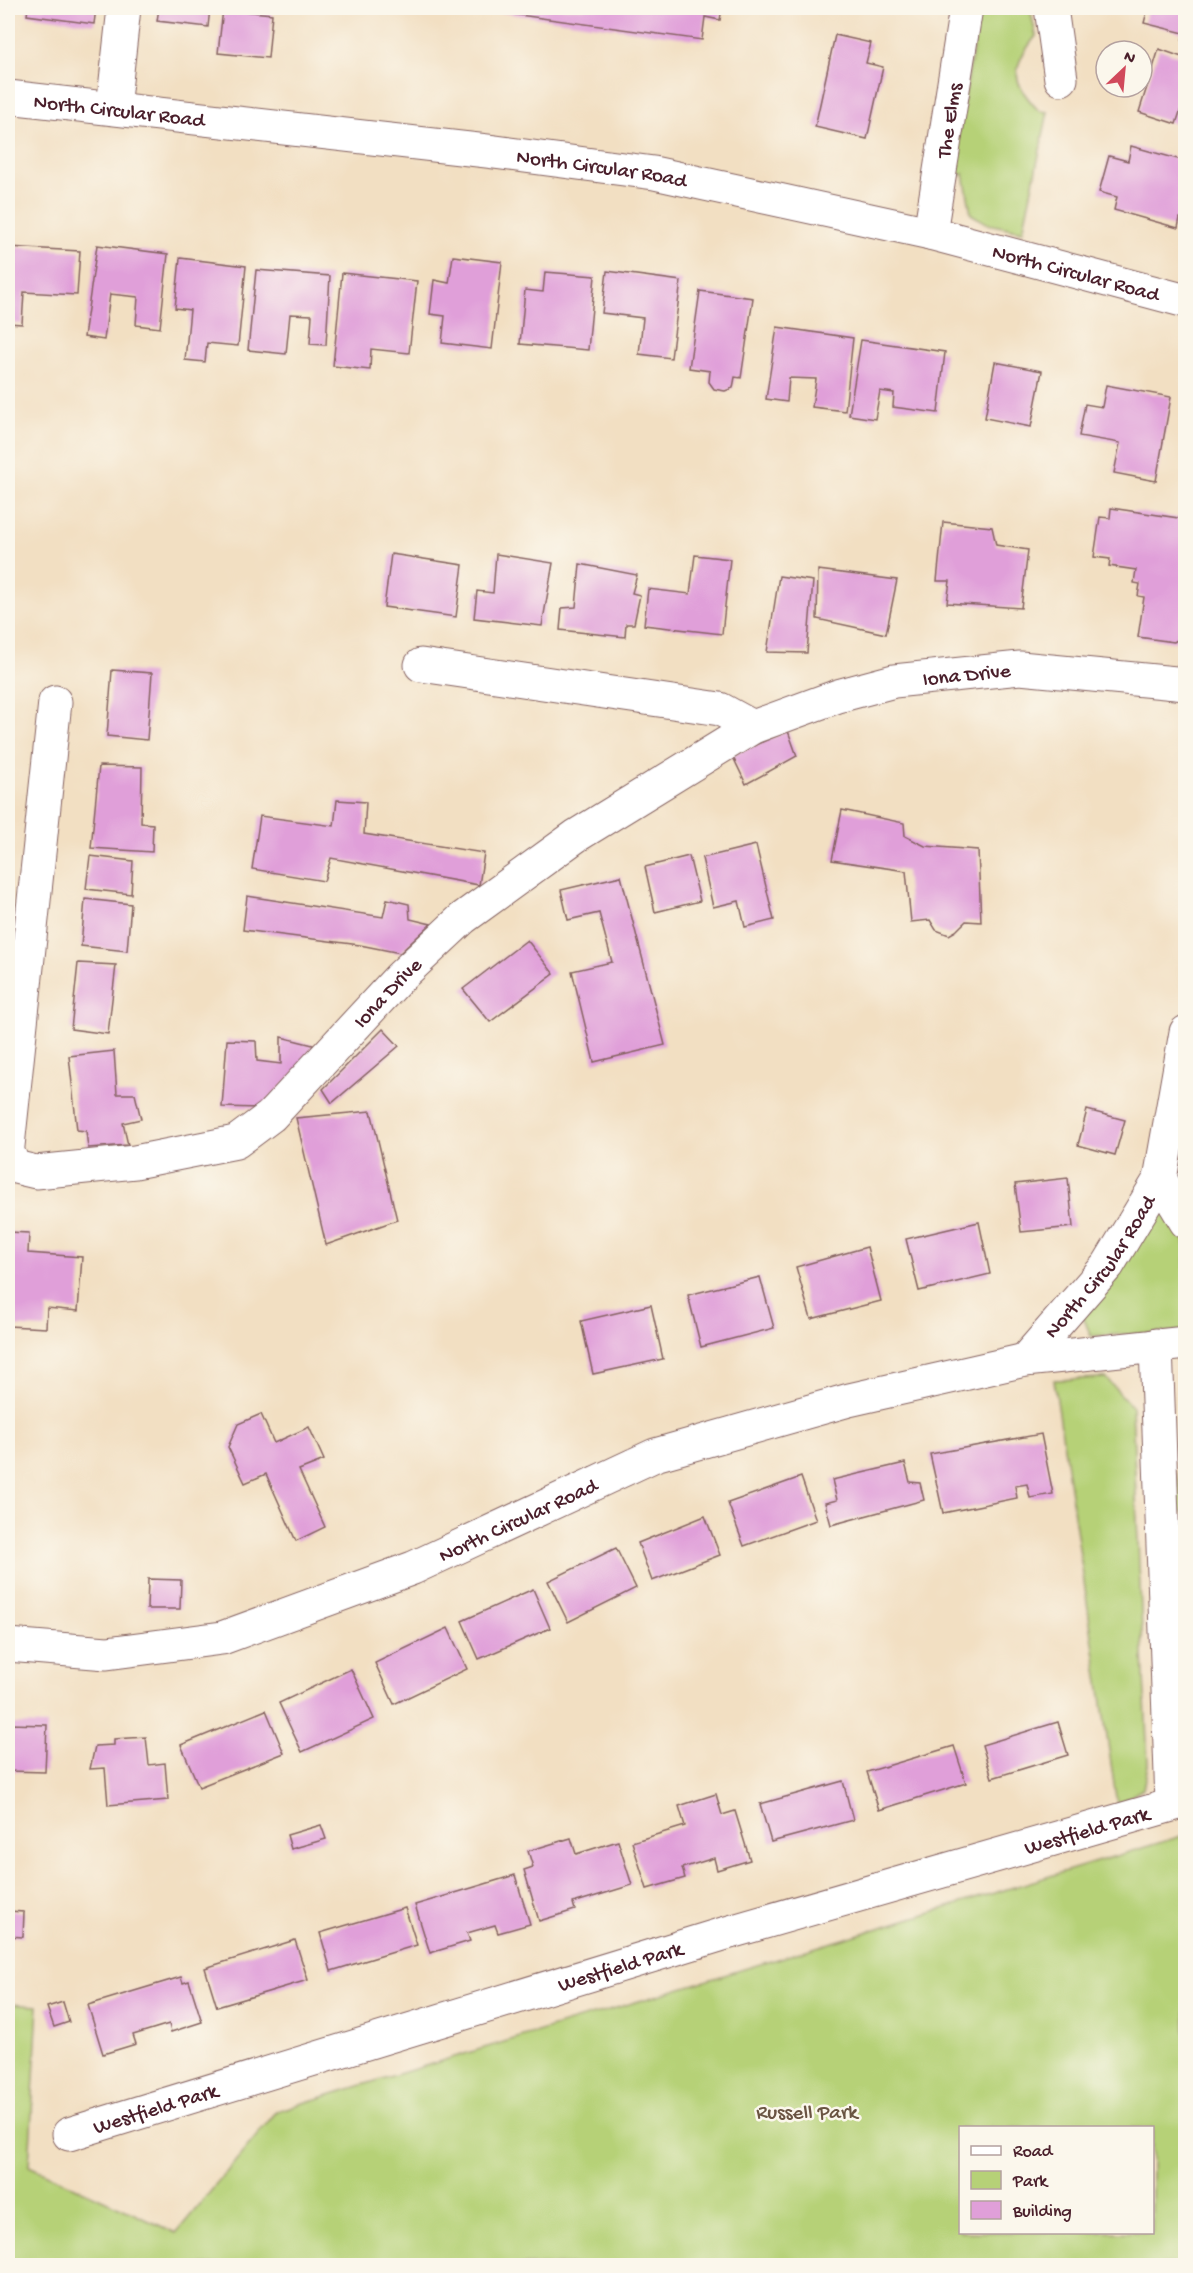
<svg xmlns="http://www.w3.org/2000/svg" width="1193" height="2273" viewBox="0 0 1193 2273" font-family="'Gochi Hand',sans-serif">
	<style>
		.green { fill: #b6d177; stroke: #807851; stroke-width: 1.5; fill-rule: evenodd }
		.building { fill: #e09fd9 }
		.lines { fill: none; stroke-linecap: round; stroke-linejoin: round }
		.minor-casing { stroke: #856260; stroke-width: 35 }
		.minor { stroke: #fff; stroke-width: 33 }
		.labels { text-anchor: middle; stroke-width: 5; stroke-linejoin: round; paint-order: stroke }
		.street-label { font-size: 21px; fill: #4a1f2b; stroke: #fbf7ec }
		.park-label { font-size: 21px; fill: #6a5442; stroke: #fbf7ec }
	</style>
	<rect width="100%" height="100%" fill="#fbf7ec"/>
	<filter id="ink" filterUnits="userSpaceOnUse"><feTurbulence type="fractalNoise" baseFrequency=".0167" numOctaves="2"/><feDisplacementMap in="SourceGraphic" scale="12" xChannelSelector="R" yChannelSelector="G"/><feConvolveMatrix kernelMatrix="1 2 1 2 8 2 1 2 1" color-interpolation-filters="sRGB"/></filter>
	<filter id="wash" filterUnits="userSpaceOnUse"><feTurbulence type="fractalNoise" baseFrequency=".008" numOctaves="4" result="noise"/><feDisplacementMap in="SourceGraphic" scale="24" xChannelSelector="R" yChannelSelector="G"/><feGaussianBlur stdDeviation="1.35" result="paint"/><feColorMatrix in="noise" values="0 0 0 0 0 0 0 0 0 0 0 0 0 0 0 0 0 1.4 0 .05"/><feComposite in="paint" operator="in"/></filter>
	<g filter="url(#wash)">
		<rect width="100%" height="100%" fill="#f2dfc2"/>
		<g class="green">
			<path d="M980 8H1030L1036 36C1010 69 1011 81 1039 111L1048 112 1023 231 988 224 971 214 964 174 951 177Z"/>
			<polygon points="1164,1207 1185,1241 1185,1331 1091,1336 1083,1317"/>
			<polygon points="1106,1378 1132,1407 1148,1765 1143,1789 1117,1804 1054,1380"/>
			<polygon points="1185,1391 1185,1514 1178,1509 1180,1400"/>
			<path d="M1185 1835V2265H8V2004L38 2006 29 2166 176 2233 277 2111ZM960 2128H1152V2232H960Z"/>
		</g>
		<g id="blocks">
			<g class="building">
				<polygon points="28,8 96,8 94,24 27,15"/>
				<polygon points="159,8 210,8 208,27 157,21"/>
				<polygon points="468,8 722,8 720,20 705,17 702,40"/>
				<polygon points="1148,8 1185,8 1185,41 1182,40 1184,33 1144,23"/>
				<polygon points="223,9 272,14 268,58 218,53"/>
				<polygon points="835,35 871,43 866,63 883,67 867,139 815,127"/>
				<polygon points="1159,49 1185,58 1185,107 1182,106 1176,124 1139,112"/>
				<polygon points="1131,146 1185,161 1185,220 1180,218 1178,228 1114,210 1117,197 1099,192 1109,156 1128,161"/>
				<polygon points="97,245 168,254 160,328 136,325 138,297 110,294 104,340 84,337"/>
				<polygon points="8,247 80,251 77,295 24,292 22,324 8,323"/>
				<polygon points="453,256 502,262 492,349 442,343 445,316 430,314 434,280 449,283"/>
				<polygon points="180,258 246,266 238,346 207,343 205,362 185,360 190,310 175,308"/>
				<polygon points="256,270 330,276 326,345 310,344 312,315 290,314 286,354 248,350"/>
				<polygon points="607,271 681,281 671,358 639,354 643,318 602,313"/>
				<polygon points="545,272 595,276 588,350 520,344 525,290 543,292"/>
				<polygon points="342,273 417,281 409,353 371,349 370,370 333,366"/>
				<polygon points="700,291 753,298 741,378 735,377 733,388 725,391 714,389 709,382 710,371 689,368"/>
				<polygon points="777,327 853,338 845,411 812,407 816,379 789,378 787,402 766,399"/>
				<polygon points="861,340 945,352 938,413 893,407 894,393 880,391 875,419 849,415"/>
				<polygon points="995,362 1042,371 1031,427 985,418"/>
				<polygon points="1106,385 1171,397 1156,481 1114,473 1120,443 1079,436 1085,404 1102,407"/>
				<polygon points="1111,508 1185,519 1185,635 1174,642 1138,637 1144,597 1138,596 1140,584 1134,583 1136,570 1109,566 1110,559 1094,557 1100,517 1110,518"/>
				<polygon points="943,522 992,527 996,545 1028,550 1021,608 947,603 950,581 937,581"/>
				<polygon points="391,554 463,565 456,617 384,607"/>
				<polygon points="496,554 553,563 542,626 474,618 477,591 493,593"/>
				<polygon points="695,555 730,559 722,634 644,625 648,589 690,594"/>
				<polygon points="580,564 637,575 632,593 640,595 634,624 626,624 625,637 560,630 562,608 576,607"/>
				<polygon points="818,570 897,580 886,634 817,619"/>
				<polygon points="779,576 813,581 807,653 767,652"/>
				<polygon points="112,670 152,673 147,740 107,736"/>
				<polygon points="788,731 797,756 746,784 732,755"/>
				<polygon points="99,766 142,767 141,823 153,824 152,852 91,848"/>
				<polygon points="337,800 366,802 364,834 484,853 479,885 331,858 324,881 252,869 260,816 334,826"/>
				<polygon points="842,810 904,823 905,836 925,846 978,850 981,922 966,921 956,931 949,935 936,930 930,920 911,922 906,871 832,860"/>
				<polygon points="756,845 774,920 745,927 739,901 713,907 702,858"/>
				<polygon points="90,856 133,861 131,894 86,889"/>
				<polygon points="689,856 700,901 655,912 645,867"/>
				<polygon points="621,876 665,1045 594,1062 572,971 612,962 599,913 568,920 561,890"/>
				<polygon points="247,896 383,917 387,899 409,904 410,919 431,924 400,953 360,945 243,930"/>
				<polygon points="85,899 131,904 127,951 81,946"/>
				<polygon points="527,940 554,974 490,1022 463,989"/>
				<polygon points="78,963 116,965 108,1034 71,1029"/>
				<polygon points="383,1029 399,1046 332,1103 323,1089"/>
				<polygon points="281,1037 313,1045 305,1063 260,1108 222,1107 227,1040 256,1041 257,1061 281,1064"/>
				<polygon points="114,1051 117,1094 135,1094 141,1119 123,1123 128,1145 88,1148 86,1131 77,1130 69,1056"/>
				<polygon points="1087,1110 1125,1120 1115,1155 1078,1145"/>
				<polygon points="371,1111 397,1220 326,1245 296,1118"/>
				<polygon points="1068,1178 1073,1227 1021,1232 1015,1184"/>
				<polygon points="979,1222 990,1274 919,1291 906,1239"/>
				<polygon points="8,1232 29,1233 28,1253 82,1257 78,1311 47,1308 46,1328 8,1326"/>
				<polygon points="867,1247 881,1301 811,1319 796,1267"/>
				<polygon points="760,1277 774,1328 701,1347 688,1295"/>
				<polygon points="651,1305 663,1359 593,1374 581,1321"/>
				<polygon points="261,1414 274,1443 309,1427 324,1460 299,1470 325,1527 296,1541 266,1474 245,1483 228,1447 238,1424"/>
				<polygon points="1041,1434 1053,1494 1030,1498 1027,1484 1015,1486 1017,1498 943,1513 930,1454"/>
				<polygon points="905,1463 910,1482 920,1483 924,1500 831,1525 825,1503 837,1500 832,1480"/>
				<polygon points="801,1477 816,1520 744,1546 728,1503"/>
				<polygon points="705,1516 720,1555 652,1581 638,1543"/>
				<polygon points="616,1548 636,1588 568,1622 548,1581"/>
				<polygon points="148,1579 181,1580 180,1609 147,1609"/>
				<polygon points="533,1589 550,1628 479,1659 462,1621"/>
				<polygon points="448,1628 467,1669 394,1704 375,1663"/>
				<polygon points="351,1669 374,1719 302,1752 279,1703"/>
				<polygon points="266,1710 284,1753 199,1787 181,1745"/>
				<polygon points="1058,1722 1068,1755 992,1778 982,1745"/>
				<polygon points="8,1724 47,1725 45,1772 8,1771"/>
				<polygon points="146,1737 149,1765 165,1763 168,1800 108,1805 105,1768 90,1769 95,1746 114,1745 114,1739"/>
				<polygon points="954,1746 966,1783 879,1810 867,1772"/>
				<polygon points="843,1781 853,1820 771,1842 760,1804"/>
				<polygon points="716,1794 722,1815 735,1811 750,1860 717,1870 714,1858 682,1868 685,1878 647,1889 632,1842 685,1826 679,1806"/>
				<polygon points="321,1825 326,1839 291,1849 287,1835"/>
				<polygon points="571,1838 576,1854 618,1841 632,1885 573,1903 575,1910 539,1921 524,1870 533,1867 528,1851"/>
				<polygon points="515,1875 530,1924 498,1933 495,1925 467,1933 470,1941 430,1953 415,1905"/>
				<polygon points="405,1908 417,1945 331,1971 320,1933"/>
				<polygon points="8,1911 24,1912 23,1937 8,1936"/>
				<polygon points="295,1940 308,1980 217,2007 205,1968"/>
				<polygon points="181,1977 183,1983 189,1981 202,2022 171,2032 169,2024 133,2035 136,2044 103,2054 88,2005"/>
				<polygon points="63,2002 69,2022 54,2027 47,2007"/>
			</g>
		</g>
	</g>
	<g filter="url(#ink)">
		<use href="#blocks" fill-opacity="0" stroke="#856260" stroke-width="1.5"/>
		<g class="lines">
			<defs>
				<g id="minor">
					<polyline points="1051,8 1061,79"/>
					<path id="s1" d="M8 97 487 151 654 173 930 233 1186 301"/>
					<polyline points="113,108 124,8"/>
					<path id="s2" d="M930 233 966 8"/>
					<polyline points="421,665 720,709 753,727"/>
					<polyline points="8,1146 55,702"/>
					<path id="s3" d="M8 1153 15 1167 36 1172 135 1162 236 1142 271 1116 400 977 463 918 576 836 753 727 838 696 894 681 1020 668 1186 684"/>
					<polyline points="1160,1179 1186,1222"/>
					<polyline points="1156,1345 1172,1803"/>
					<path id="s4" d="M1025 1360 1108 1265 1160 1179 1186 1032"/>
					<path id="s5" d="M8 1645 107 1653 222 1638 413 1568 655 1455 849 1400 1025 1360 1186 1343"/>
					<path id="s6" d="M69 2134 723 1934 1186 1801"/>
				</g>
			</defs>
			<use href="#minor" class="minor-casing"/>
			<use href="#minor" class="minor"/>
		</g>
	</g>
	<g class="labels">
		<g class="street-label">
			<text dy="7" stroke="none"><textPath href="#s1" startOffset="112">North Circular Road</textPath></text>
			<text dy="7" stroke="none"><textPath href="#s2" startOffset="114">The Elms</textPath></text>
			<text dy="7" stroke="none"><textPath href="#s1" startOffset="598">North Circular Road</textPath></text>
			<text dy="7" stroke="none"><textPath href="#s1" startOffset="1084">North Circular Road</textPath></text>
			<text dy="7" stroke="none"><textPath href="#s3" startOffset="1128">Iona Drive</textPath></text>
			<text dy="7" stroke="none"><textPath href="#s3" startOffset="453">Iona Drive</textPath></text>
			<text dy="7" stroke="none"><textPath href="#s4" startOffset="120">North Circular Road</textPath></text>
			<text dy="7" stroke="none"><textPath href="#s5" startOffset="534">North Circular Road</textPath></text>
			<text dy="7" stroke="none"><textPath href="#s6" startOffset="1062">Westfield Park</textPath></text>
			<text dy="7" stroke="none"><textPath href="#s6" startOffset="576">Westfield Park</textPath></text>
			<text dy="7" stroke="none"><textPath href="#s6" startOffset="90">Westfield Park</textPath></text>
		</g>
		<g class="park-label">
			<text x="807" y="2118">Russell Park</text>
		</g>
	</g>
	<rect width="1193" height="2273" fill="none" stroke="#fbf7ec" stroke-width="30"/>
	<rect x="959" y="2126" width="195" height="108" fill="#fbf7ec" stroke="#b4a19f" stroke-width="1.5"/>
	<rect x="971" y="2146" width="30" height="9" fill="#ffffff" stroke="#b4a19f" stroke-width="1.5"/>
	<text x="1013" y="2156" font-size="18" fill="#4a1f2b">Road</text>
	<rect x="971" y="2171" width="30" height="18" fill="#b6d177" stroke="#b4a19f" stroke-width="1.5"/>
	<text x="1013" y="2186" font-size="18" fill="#4a1f2b">Park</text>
	<rect x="971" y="2201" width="30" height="18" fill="#e09fd9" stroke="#b4a19f" stroke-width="1.5"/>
	<text x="1013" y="2216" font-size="18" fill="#4a1f2b">Building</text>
	<g transform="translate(1124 69) rotate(26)"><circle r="28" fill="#fbf7ec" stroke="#b4a19f" stroke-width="1.5"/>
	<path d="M0-4.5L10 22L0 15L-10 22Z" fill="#d1495b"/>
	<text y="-9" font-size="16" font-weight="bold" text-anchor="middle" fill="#4a1f2b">N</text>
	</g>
</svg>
